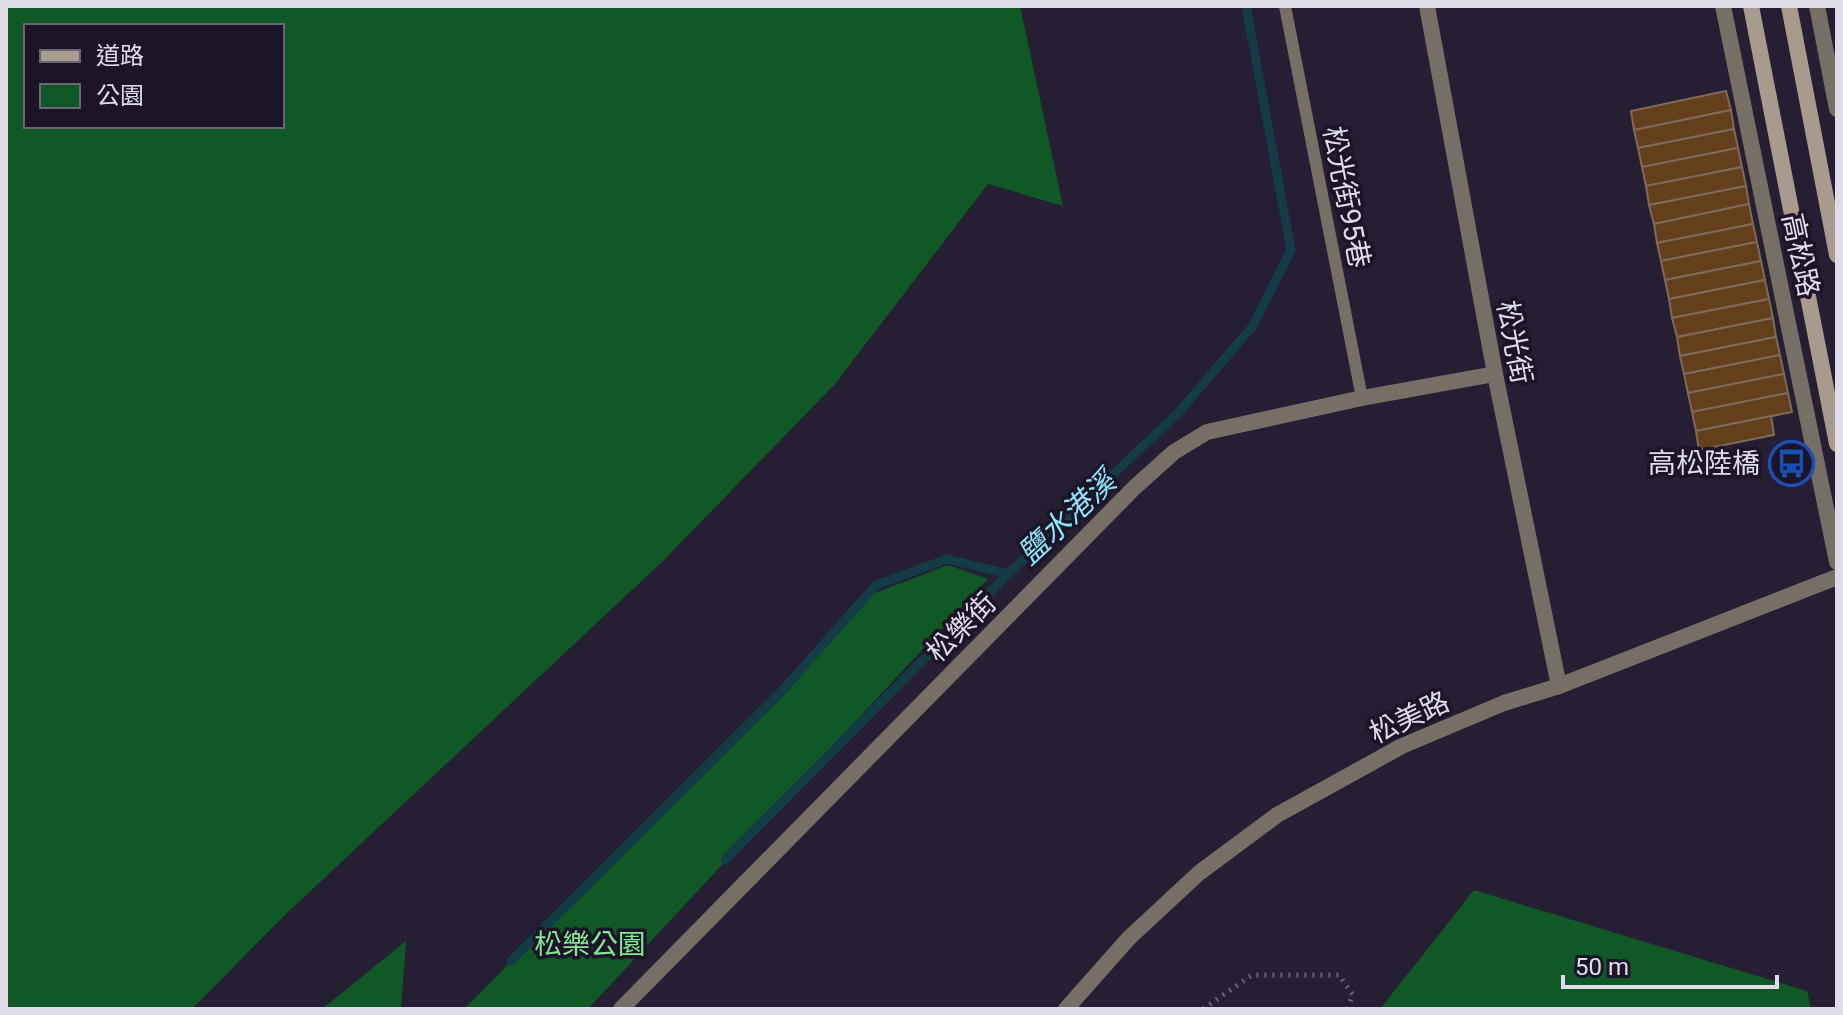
<svg xmlns="http://www.w3.org/2000/svg" width="1843" height="1015" viewBox="0 0 1843 1015" font-family="Roboto,'Noto Sans TC',sans-serif">
	<style>
		.green { fill: #105825; fill-rule: evenodd }
		.lines { fill: none; stroke-linecap: round; stroke-linejoin: round }
		.stream { stroke: #143c46; stroke-width: 9 }
		.building { fill: #63401b; stroke: #7e6a58; stroke-width: 2 }
		.path { stroke: #6a6375; stroke-width: 5; stroke-dasharray: 2 6; stroke-linecap: butt }
		.lane { stroke: #766f66; stroke-width: 12 }
		.street { stroke: #766f66; stroke-width: 16 }
		.secondary { stroke: #a69b8c; stroke-width: 16 }
		.labels { text-anchor: middle; stroke-width: 7; stroke-linejoin: round; paint-order: stroke }
		.street-label { font-size: 28px; fill: #e0dce9; stroke: #1c1528 }
		.poi-label { font-size: 28px; fill: #e0dce9; stroke: #1c1528; text-anchor: end }
		.park-label { font-size: 28px; fill: #83e794; stroke: #1c1528 }
		.water-label { font-size: 30px; font-style: italic; fill: #8de3fa; stroke: #1c1528 }
	</style>
	<rect width="100%" height="100%" fill="#261e32"/>
	<g class="green">
		<path d="M6 6H1020L1063 206 988 184 835 384 664 560 287 913 192 1009H6ZM26 26H282V126H26Z"/>
		<polygon points="948,565 988,579 588,1009 464,1009 875,593"/>
		<polygon points="1474,890 1807,991 1811,1009 1380,1009"/>
		<polygon points="406,941 401,1009 322,1009"/>
	</g>
	<g class="lines">
		<g class="stream">
			<polyline points="725,860 1008,574"/>
			<polyline points="511,961 781,692 876,585 947,559 1008,574 1178,413 1252,327 1291,250 1246,6"/>
		</g>
	</g>
	<g class="building">
		<polygon points="1726,91 1731,110 1634,130 1631,111"/>
		<polygon points="1731,110 1734,129 1638,148 1634,130"/>
		<polygon points="1734,129 1738,148 1642,167 1638,148"/>
		<polygon points="1738,148 1742,167 1646,186 1642,167"/>
		<polygon points="1742,167 1746,186 1649,205 1646,186"/>
		<polygon points="1746,186 1749,204 1654,224 1649,205"/>
		<polygon points="1749,204 1753,224 1657,243 1654,224"/>
		<polygon points="1753,224 1757,242 1661,261 1657,243"/>
		<polygon points="1757,242 1761,261 1665,280 1661,261"/>
		<polygon points="1761,261 1765,280 1669,299 1665,280"/>
		<polygon points="1765,280 1769,299 1672,318 1669,299"/>
		<polygon points="1769,299 1773,318 1677,337 1672,318"/>
		<polygon points="1773,318 1776,337 1680,356 1677,337"/>
		<polygon points="1776,337 1780,355 1684,374 1680,356"/>
		<polygon points="1780,355 1784,374 1688,393 1684,374"/>
		<polygon points="1784,374 1788,393 1692,412 1688,393"/>
		<polygon points="1788,393 1792,412 1696,431 1692,412"/>
		<polygon points="1771,416 1774,435 1699,450 1696,431"/>
	</g>
	<g class="lines">
		<polyline class="path" points="1203,1009 1252,975 1339,975 1353,995 1347,1009"/>
		<polyline class="lane" points="1285,6 1362,398"/>
		<g class="street">
			<polyline points="1427,6 1495,374 1559,686"/>
			<polyline points="1723,6 1837,562"/>
			<polyline points="1817,6 1837,109"/>
			<polyline points="621,1009 1134,488 1174,452 1207,432 1362,398 1495,374"/>
			<polyline points="1066,1009 1129,938 1199,873 1277,815 1402,746 1504,703 1559,686 1837,577"/>
		</g>
		<g class="secondary">
			<polyline points="1751,6 1837,444"/>
			<polyline points="1789,6 1837,255"/>
		</g>
	</g>
	<defs>
		<symbol id="bus-ring" viewBox="-11 -11 22 22"><circle r="9.5" fill="#1c1528" stroke="#1a4fb4" stroke-width="1.5"/><path d="M-5-6H5V4H4V6H2V4H-2V6H-4V4H-5ZM-3.5-4V0h7V-4ZM-3.5 1.2v1.5H-2V1.2ZM2 1.2v1.5H3.5V1.2Z" fill="#1a4fb4"/></symbol>
	</defs>
	<g fill-rule="evenodd">
		<use href="#bus-ring" x="1766" y="438" width="51" height="51"/>
	</g>
	<g class="labels">
		<g class="street-label">
			<text transform="translate(1347 197) rotate(79)" y="10">松光街95巷</text>
			<text transform="translate(1801 255) rotate(78)" y="10">高松路</text>
			<text transform="translate(1515 342) rotate(79)" y="10">松光街</text>
			<text transform="translate(961 627) rotate(-45)" y="10">松樂街</text>
			<text transform="translate(1409 717) rotate(-25)" y="10">松美路</text>
		</g>
		<g class="poi-label">
			<text x="1760" y="473">高松陸橋</text>
		</g>
		<g class="park-label">
			<text x="590" y="954">松樂公園</text>
		</g>
		<g class="water-label">
			<text transform="translate(1067 518) rotate(-43)" y="10">鹽水港溪</text>
		</g>
	</g>
	<rect width="1843" height="1015" fill="none" stroke="#e0dce9" stroke-width="16"/>
	<rect x="24" y="24" width="260" height="104" fill="#1c1528" stroke="#6a6575" stroke-width="2"/>
	<rect x="40" y="50" width="40" height="12" fill="#a69b8c" stroke="#6a6575" stroke-width="2"/>
	<text x="96" y="64" font-size="24" fill="#e0dce9">道路</text>
	<rect x="40" y="84" width="40" height="24" fill="#105825" stroke="#6a6575" stroke-width="2"/>
	<text x="96" y="104" font-size="24" fill="#e0dce9">公園</text>
	<path d="M1563 975v12h214v-12" fill="none" stroke="#e0dce9" stroke-width="4"/>
	<text x="1575" y="975" font-size="24" fill="#e0dce9" stroke="#1c1528" stroke-width="6" paint-order="stroke">50 m</text>
</svg>
